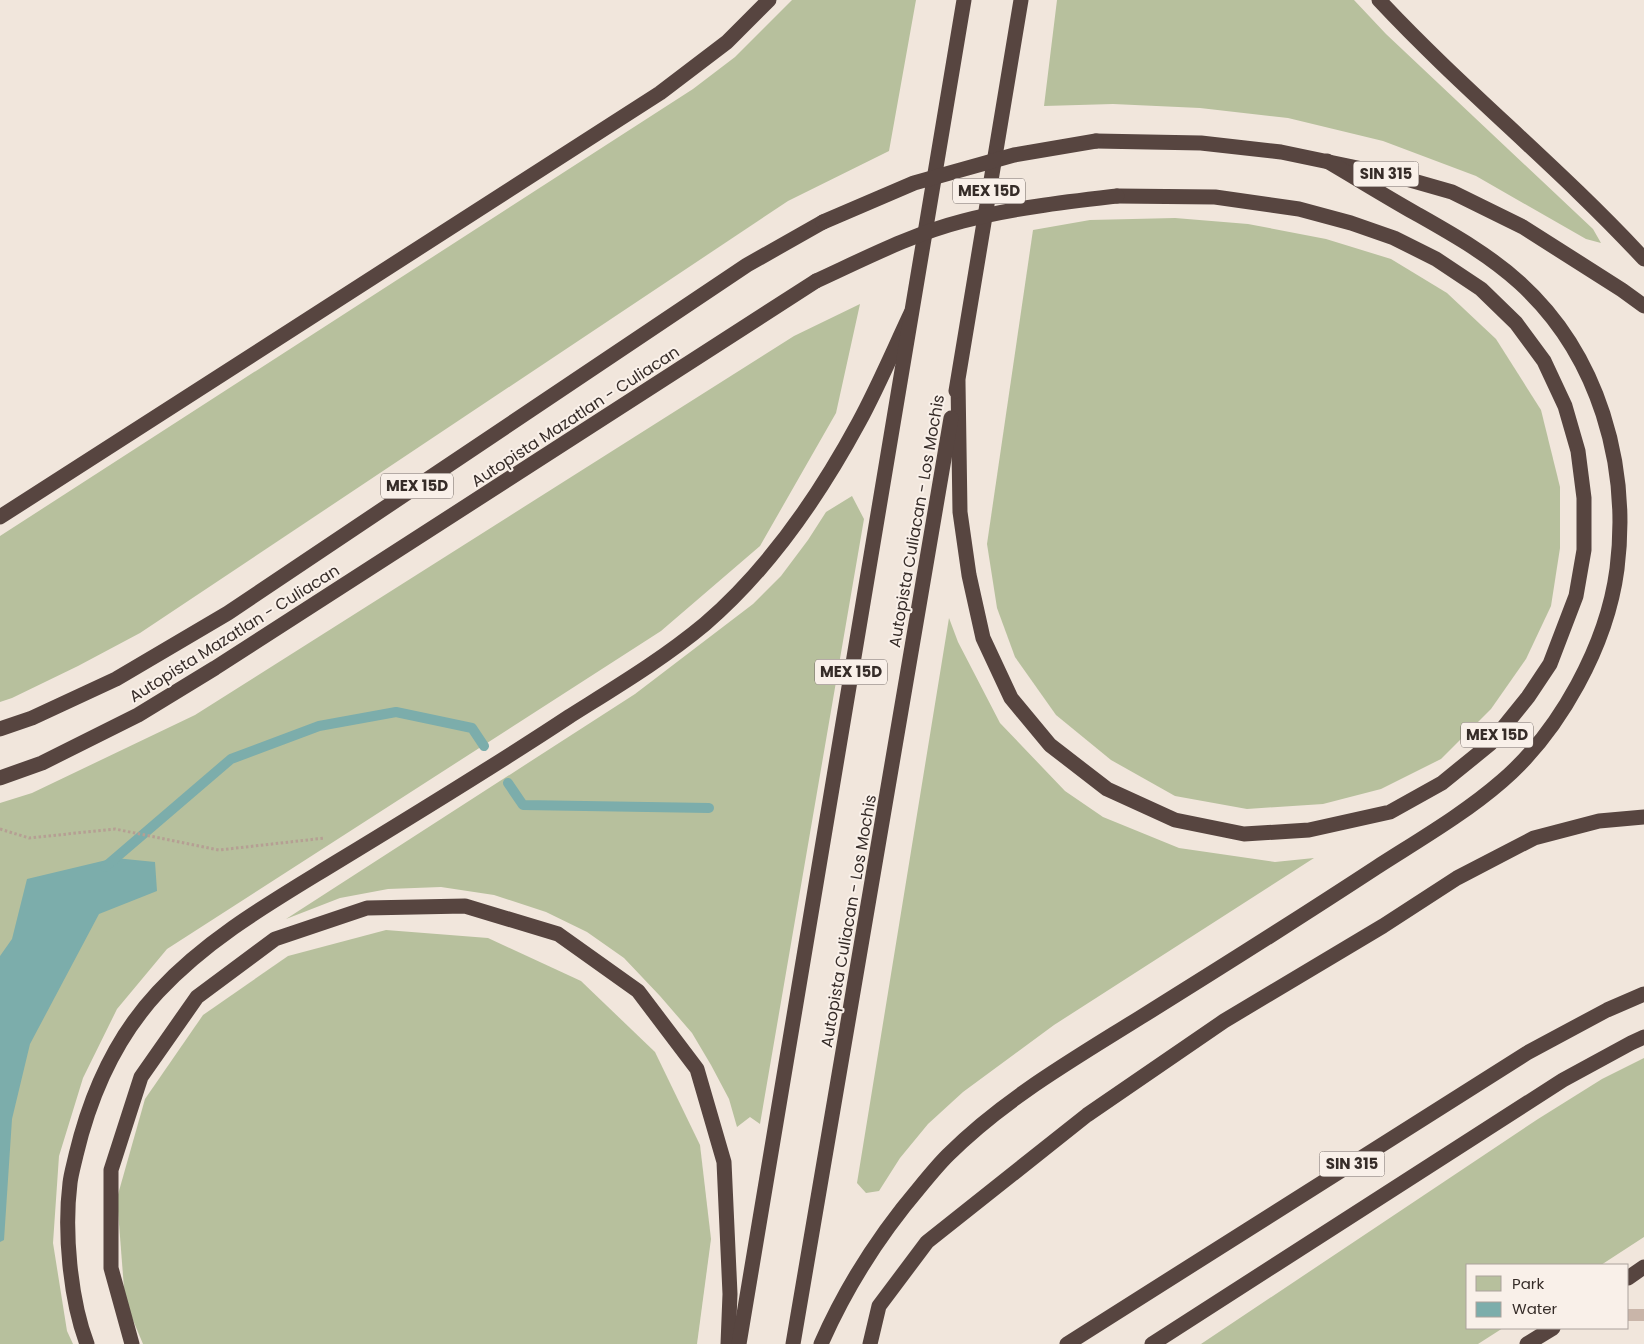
<svg xmlns="http://www.w3.org/2000/svg" width="1644" height="1344" viewBox="0 0 1644 1344" font-family="Poppins,sans-serif">
	<style>
		.green { fill: #b7c09d }
		.water { fill: #7cadab }
		.lines { fill: none; stroke-linecap: round; stroke-linejoin: round }
		.stream { stroke: #7cadab; stroke-width: 10 }
		.path { stroke: #b59f93; stroke-width: 3; stroke-dasharray: 2.5 2.5; stroke-linecap: butt }
		.service { stroke: #c9b5a9; stroke-width: 12 }
		.motorway { stroke: #574540; stroke-width: 15 }
		.motorway-bridge { stroke: #574540; stroke-width: 15 }
		.labels { text-anchor: middle; stroke-width: 4; stroke-linejoin: round; paint-order: stroke }
		.shield { fill: #f9f0e9; stroke: #706762; stroke-width: 1 }
		.shield-label { font-size: 15px; font-weight: bold; fill: #362c28 }
		.street-label { font-size: 16px; fill: #362c28; stroke: #f9f0e9 }
	</style>
	<rect width="100%" height="100%" fill="#f1e6dc"/>
	<g class="green">
		<polygon points="792,0 916,0 889,151 788,201 140,633 78,666 12,698 0,702 0,536 693,89 735,57"/>
		<polygon points="1057,0 1354,0 1386,34 1593,229 1601,243 1586,239 1476,176 1383,141 1288,118 1200,108 1113,104 1044,106"/>
		<polygon points="1175,218 1248,224 1326,239 1391,259 1447,293 1496,339 1541,410 1560,487 1560,548 1551,606 1526,659 1491,709 1441,759 1381,789 1323,804 1247,809 1175,796 1111,760 1056,715 1015,657 997,608 987,544 1033,230 1090,220"/>
		<polygon points="860,304 836,413 760,546 661,631 167,949 117,1009 83,1078 59,1156 53,1243 67,1331 73,1344 0,1344 0,803 32,793 195,715 794,336"/>
		<polygon points="852,496 864,519 760,1124 750,1117 737,1127 729,1099 711,1065 692,1033 660,996 624,958 587,932 546,912 494,895 441,887 388,889 340,898 286,919 635,694 753,604 781,576 808,540 826,512"/>
		<polygon points="949,618 958,642 1000,723 1065,791 1103,817 1179,848 1275,862 1314,858 1054,1025 963,1092 928,1124 900,1158 879,1191 866,1193 857,1183"/>
		<polygon points="386,930 488,938 581,981 655,1052 700,1145 711,1239 697,1344 143,1344 125,1301 117,1198 145,1099 203,1015 288,956"/>
		<polygon points="1644,1058 1644,1237 1601,1265 1468,1265 1468,1328 1503,1328 1478,1344 1201,1344 1538,1119 1602,1079"/>
	</g>
	<polygon class="water" points="115,858 155,862 157,891 99,914 30,1044 12,1119 4,1240 0,1242 0,956 12,939 27,879"/>
	<g class="lines">
		<g class="stream">
			<polyline points="508,783 523,805 709,808"/>
			<polyline points="105,867 231,759 319,726 396,712 472,728 484,746"/>
		</g>
		<polyline class="path" points="0,829 29,838 115,829 219,850 325,838"/>
		<polyline class="service" points="1628,1315 1644,1315"/>
		<g class="motorway">
			<path d="M1379 0C1463 90 1560 168 1644 259"/>
			<polyline points="1096,141 1201,143 1281,152 1396,176 1452,192 1523,227 1622,290 1644,306"/>
			<polyline points="958,382 960,512 969,575 983,638 1011,698 1050,745 1107,789 1175,820 1244,834 1309,830 1390,812 1442,783 1490,744 1528,697 1550,664 1576,596 1584,550 1584,498 1578,451 1565,406 1544,361 1516,323 1481,289 1436,259 1394,238 1351,223 1299,209 1215,197 1117,196"/>
			<polyline points="956,391 1021,0"/>
			<polyline points="0,517 660,93 727,42 769,0"/>
			<polyline points="0,729 32,718 116,679 228,613 747,265 823,222"/>
			<polyline points="0,778 42,763 138,715 215,668 816,281"/>
			<polyline points="1628,1278 1644,1267"/>
			<path d="M87 1344C70 1299 64 1231 70 1183 71 1174 74 1164 76 1155 90 1096 116 1037 158 992 208 938 273 901 335 863 414 815 493 767 570 716 616 687 663 659 705 624 769 569 819 496 859 422 878 387 894 349 911 313"/>
			<polyline points="132,1344 111,1268 111,1170 141,1077 197,997 275,939 367,908 465,906 558,934 638,991 697,1069 724,1162 730,1294 728,1344"/>
			<polyline points="739,1344 964,0"/>
			<polyline points="793,1344 951,418"/>
			<path d="M821 1344C846 1287 880 1234 920 1187 929 1176 938 1165 948 1155 1004 1099 1074 1059 1141 1017 1220 968 1299 918 1377 867 1419 840 1464 814 1502 781 1560 731 1607 645 1617 569 1630 465 1599 355 1520 283 1488 254 1452 234 1415 213 1385 196 1356 178 1327 161"/>
			<polyline points="870,1344 879,1306 927,1242 1087,1115 1224,1021 1383,926 1457,878 1534,838 1599,821 1644,817"/>
			<polyline points="1067,1344 1527,1053 1607,1010 1644,994"/>
			<polyline points="1152,1344 1563,1080 1631,1043 1644,1037"/>
			<polyline points="1527,1344 1553,1328"/>
		</g>
		<g class="motorway-bridge">
			<polyline points="823,222 914,183 1014,155 1096,141"/>
			<path d="M816 281C864 259 912 234 963 221 1013 208 1066 202 1117 196"/>
		</g>
	</g>
	<g class="labels">
		<g class="shield">
			<rect x="1353.5" y="161.5" width="65" height="25" rx="4"/>
			<rect x="953" y="178.5" width="72" height="25" rx="4"/>
			<rect x="381" y="473.5" width="72" height="25" rx="4"/>
			<rect x="815" y="659.5" width="72" height="25" rx="4"/>
			<rect x="1461" y="722.5" width="72" height="25" rx="4"/>
			<rect x="1319.5" y="1151.5" width="65" height="25" rx="4"/>
		</g>
		<g class="shield-label">
			<text x="1386" y="179">SIN 315</text>
			<text x="989" y="196">MEX 15D</text>
			<text x="417" y="491">MEX 15D</text>
			<text x="851" y="677">MEX 15D</text>
			<text x="1497" y="740">MEX 15D</text>
			<text x="1352" y="1169">SIN 315</text>
		</g>
		<g class="street-label">
			<text transform="translate(575 416) rotate(-33)" y="6">Autopista Mazatlan - Culiacan</text>
			<text transform="translate(916 521) rotate(-80)" y="6">Autopista Culiacan - Los Mochis</text>
			<text transform="translate(234 633) rotate(-32)" y="6">Autopista Mazatlan - Culiacan</text>
			<text transform="translate(848 921) rotate(-80)" y="6">Autopista Culiacan - Los Mochis</text>
		</g>
	</g>
	<rect x="1466" y="1264" width="162" height="65" fill="#f9f0e9" stroke="#aba29c"/>
	<rect x="1476" y="1276" width="25" height="15" fill="#b7c09d" stroke="#aba29c"/>
	<text x="1512" y="1289" font-size="15" fill="#362c28">Park</text>
	<rect x="1476" y="1302" width="25" height="15" fill="#7cadab" stroke="#aba29c"/>
	<text x="1512" y="1314" font-size="15" fill="#362c28">Water</text>
</svg>
